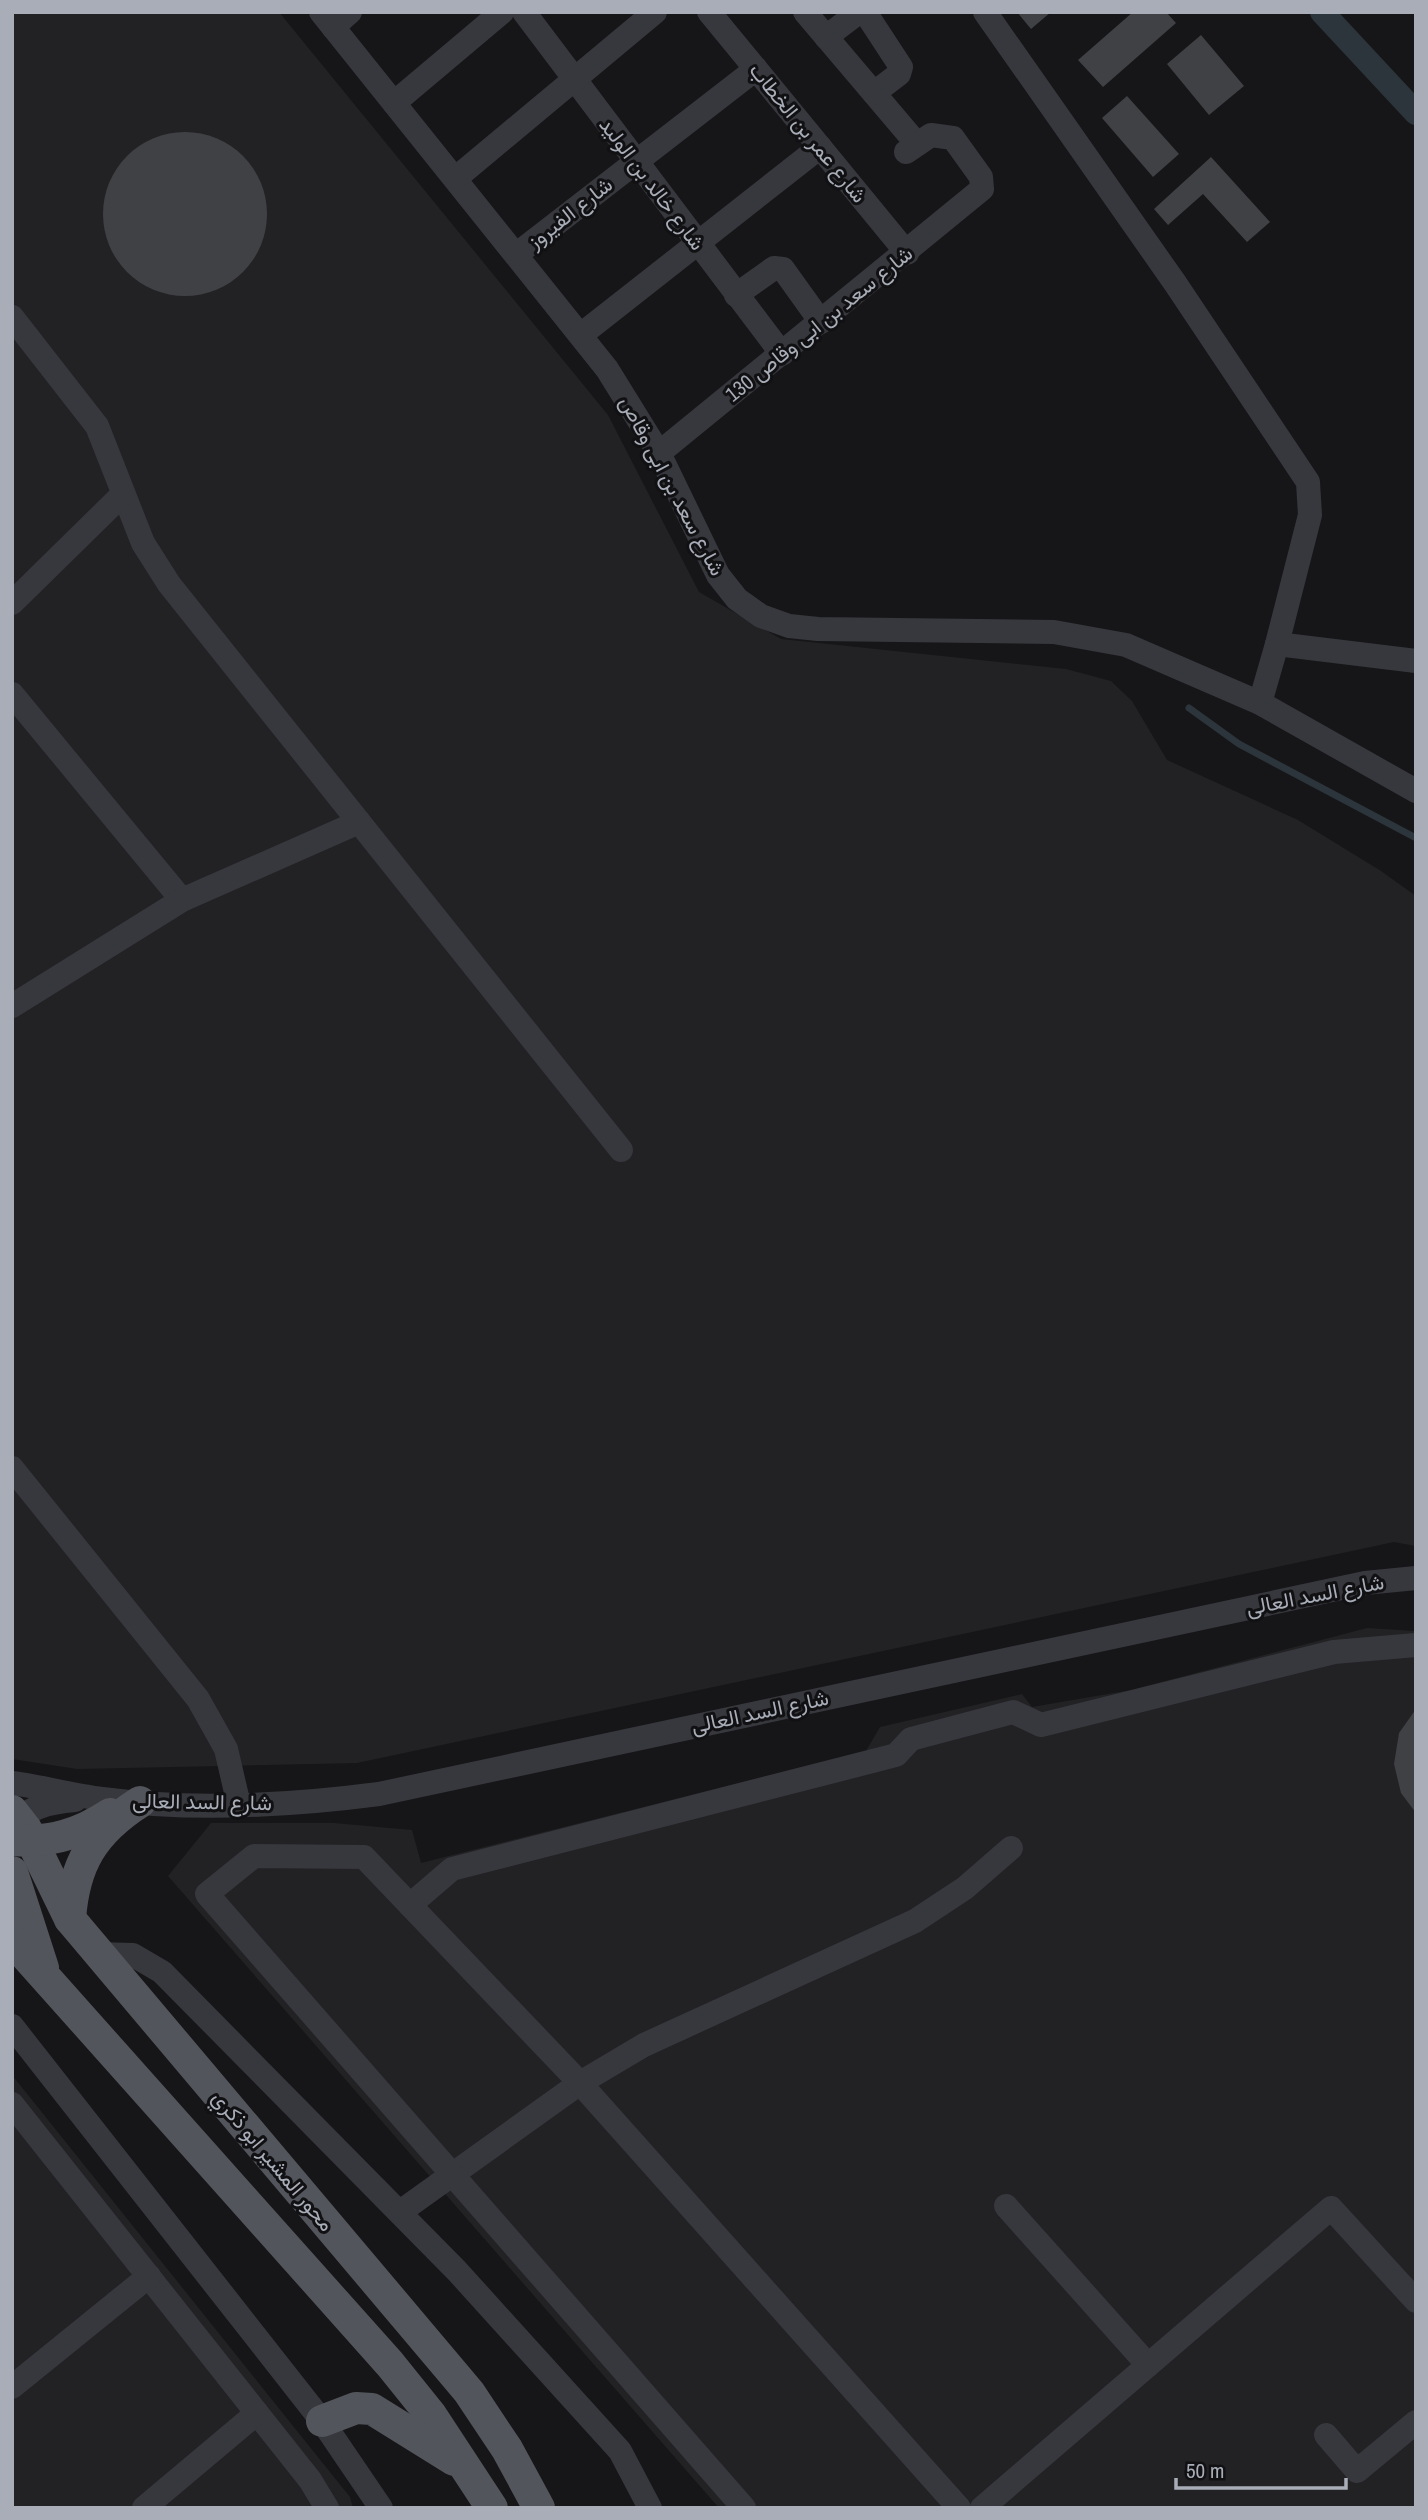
<svg xmlns="http://www.w3.org/2000/svg" width="1428" height="2520" viewBox="0 0 1428 2520" font-family="'Archivo Narrow',Vazirmatn,sans-serif">
	<style>
		.built { fill: #222225 }
		.lines { fill: none; stroke-linecap: round; stroke-linejoin: round }
		.stream { stroke: #2c353c; stroke-width: 7 }
		.canal { stroke: #2c353c; stroke-width: 24 }
		.building { fill: #404145 }
		.minor { stroke: #37383d; stroke-width: 24 }
		.major { stroke: #53555c; stroke-width: 32 }
		.labels { text-anchor: middle; stroke-width: 6; stroke-linejoin: round; paint-order: stroke }
		.street-label { font-size: 21px; fill: #a8adb8; stroke: #111113 }
	</style>
	<rect width="100%" height="100%" fill="#161618"/>
	<g class="built">
		<polygon points="12,12 279,12 608,415 699,592 781,639 1066,669 1111,681 1132,701 1167,760 1298,820 1381,871 1416,896 1416,1546 1394,1542 357,1763 77,1769 12,1759"/>
		<polygon points="1367,1628 1415,1631 1416,1628 1416,2508 719,2508 168,1876 211,1823 334,1823 412,1830 421,1863 866,1751 880,1727 1022,1694 1032,1707 1131,1690"/>
		<polygon points="12,2075 350,2497 353,2508 12,2508"/>
	</g>
	<g class="lines">
		<polyline class="stream" points="1189,708 1239,744 1416,838"/>
		<polyline class="canal" points="1322,12 1416,113"/>
	</g>
	<g class="building">
		<polygon points="1017,12 1051,12 1031,29"/>
		<polygon points="1133,12 1166,12 1176,23 1103,87 1078,60"/>
		<polygon points="1201,35 1244,86 1209,115 1167,64"/>
		<polygon points="1127,96 1179,154 1153,177 1102,118"/>
		<circle cx="185" cy="214" r="82"/>
		<polygon points="1211,157 1270,222 1247,242 1203,194 1168,225 1154,209"/>
		<polygon points="1416,1709 1416,1813 1401,1793 1394,1764 1399,1733"/>
	</g>
	<g class="lines">
		<g class="minor">
			<polyline points="321,12 607,369 659,453 718,575 737,599 761,616 789,626 818,629 1054,632 1126,645 1260,703 1416,791"/>
			<polyline points="524,12 782,354"/>
			<polyline points="709,12 907,253"/>
			<polyline points="805,12 917,144"/>
			<polyline points="865,12 901,67 899,74 874,93"/>
			<polyline points="985,12 1175,283 1308,482 1310,515 1277,644"/>
			<polyline points="333,27 350,12"/>
			<polyline points="826,37 859,12"/>
			<polyline points="394,103 502,12"/>
			<polyline points="456,178 655,12"/>
			<polyline points="517,254 756,69"/>
			<polyline points="736,295 774,268 783,269 821,322"/>
			<polyline points="12,317 97,426 143,543 169,584 621,1150"/>
			<polyline points="582,334 820,147"/>
			<polyline points="659,453 982,189 981,177 953,138 931,135 906,152"/>
			<polyline points="12,603 122,495"/>
			<polyline points="12,694 182,900"/>
			<polyline points="1260,703 1277,644 1416,661"/>
			<polyline points="12,1006 182,900 359,822"/>
			<polyline points="12,1468 198,1699 226,1749 239,1805"/>
			<path d="M12 1783C42 1787 72 1795 102 1799 194 1811 287 1806 379 1794L1365 1583 1416 1578"/>
			<path d="M12 1828C25 1807 51 1802 75 1800"/>
			<polyline points="410,1905 452,1869 896,1755 911,1739 1013,1712 1041,1725 1334,1652 1416,1645"/>
			<polyline points="97,1954 133,1955 162,1972 457,2271 620,2451 650,2508"/>
			<polyline points="12,2026 322,2421 381,2508"/>
			<polyline points="12,2104 310,2480 327,2508"/>
			<polyline points="1006,2206 1148,2365"/>
			<polyline points="400,2212 580,2083 644,2045 915,1921 965,1888 1011,1848"/>
			<polyline points="12,2387 149,2276"/>
			<polyline points="1326,2435 1357,2471 1416,2422"/>
			<polyline points="144,2508 257,2413"/>
			<polyline points="744,2508 207,1894 254,1856 364,1857 580,2083 959,2508"/>
			<polyline points="982,2508 1331,2208 1416,2301"/>
		</g>
		<g class="major">
			<polyline points="12,1811 26,1829 70,1919 469,2392 507,2449 539,2508"/>
			<path d="M14 1840C50 1843 80 1834 110 1814"/>
			<polyline points="12,1872 43,1968"/>
			<path d="M70 1919C74 1864 93 1832 140 1802"/>
			<polyline points="12,1940 390,2364 431,2415 492,2508"/>
			<polyline points="322,2421 356,2408 372,2409 454,2460"/>
		</g>
	</g>
	<g class="labels">
		<g class="street-label">
			<text transform="translate(808 133) rotate(51)" y="7">شارع عمر بن الخطاب</text>
			<text transform="translate(652 184) rotate(53)" y="7">شارع خالد بن الوليد</text>
			<text transform="translate(570 213) rotate(-38)" y="7">شارع الفيروز</text>
			<text transform="translate(819 324) rotate(-39)" y="7">شارع سعد بن ابى وقاص 130</text>
			<text transform="translate(672 486) rotate(62)" y="7">شارع سعد بن ابى وقاص</text>
			<text transform="translate(1315 1595) rotate(-11)" y="7">شارع السد العالى</text>
			<text transform="translate(760 1712) rotate(-12)" y="7">شارع السد العالى</text>
			<text transform="translate(202 1802) rotate(1)" y="7">شارع السد العالى</text>
			<text transform="translate(273 2161) rotate(50)" y="7">محور المشير ابو ذكري</text>
		</g>
	</g>
	<rect width="1428" height="2520" fill="none" stroke="#a8adb8" stroke-width="28"/>
	<path d="M1176 2478v10h170v-10" fill="none" stroke="#a8adb8" stroke-width="3.5"/>
	<text x="1186" y="2478" font-size="21" fill="#a8adb8" stroke="#111113" stroke-width="5" paint-order="stroke">50 m</text>
</svg>
